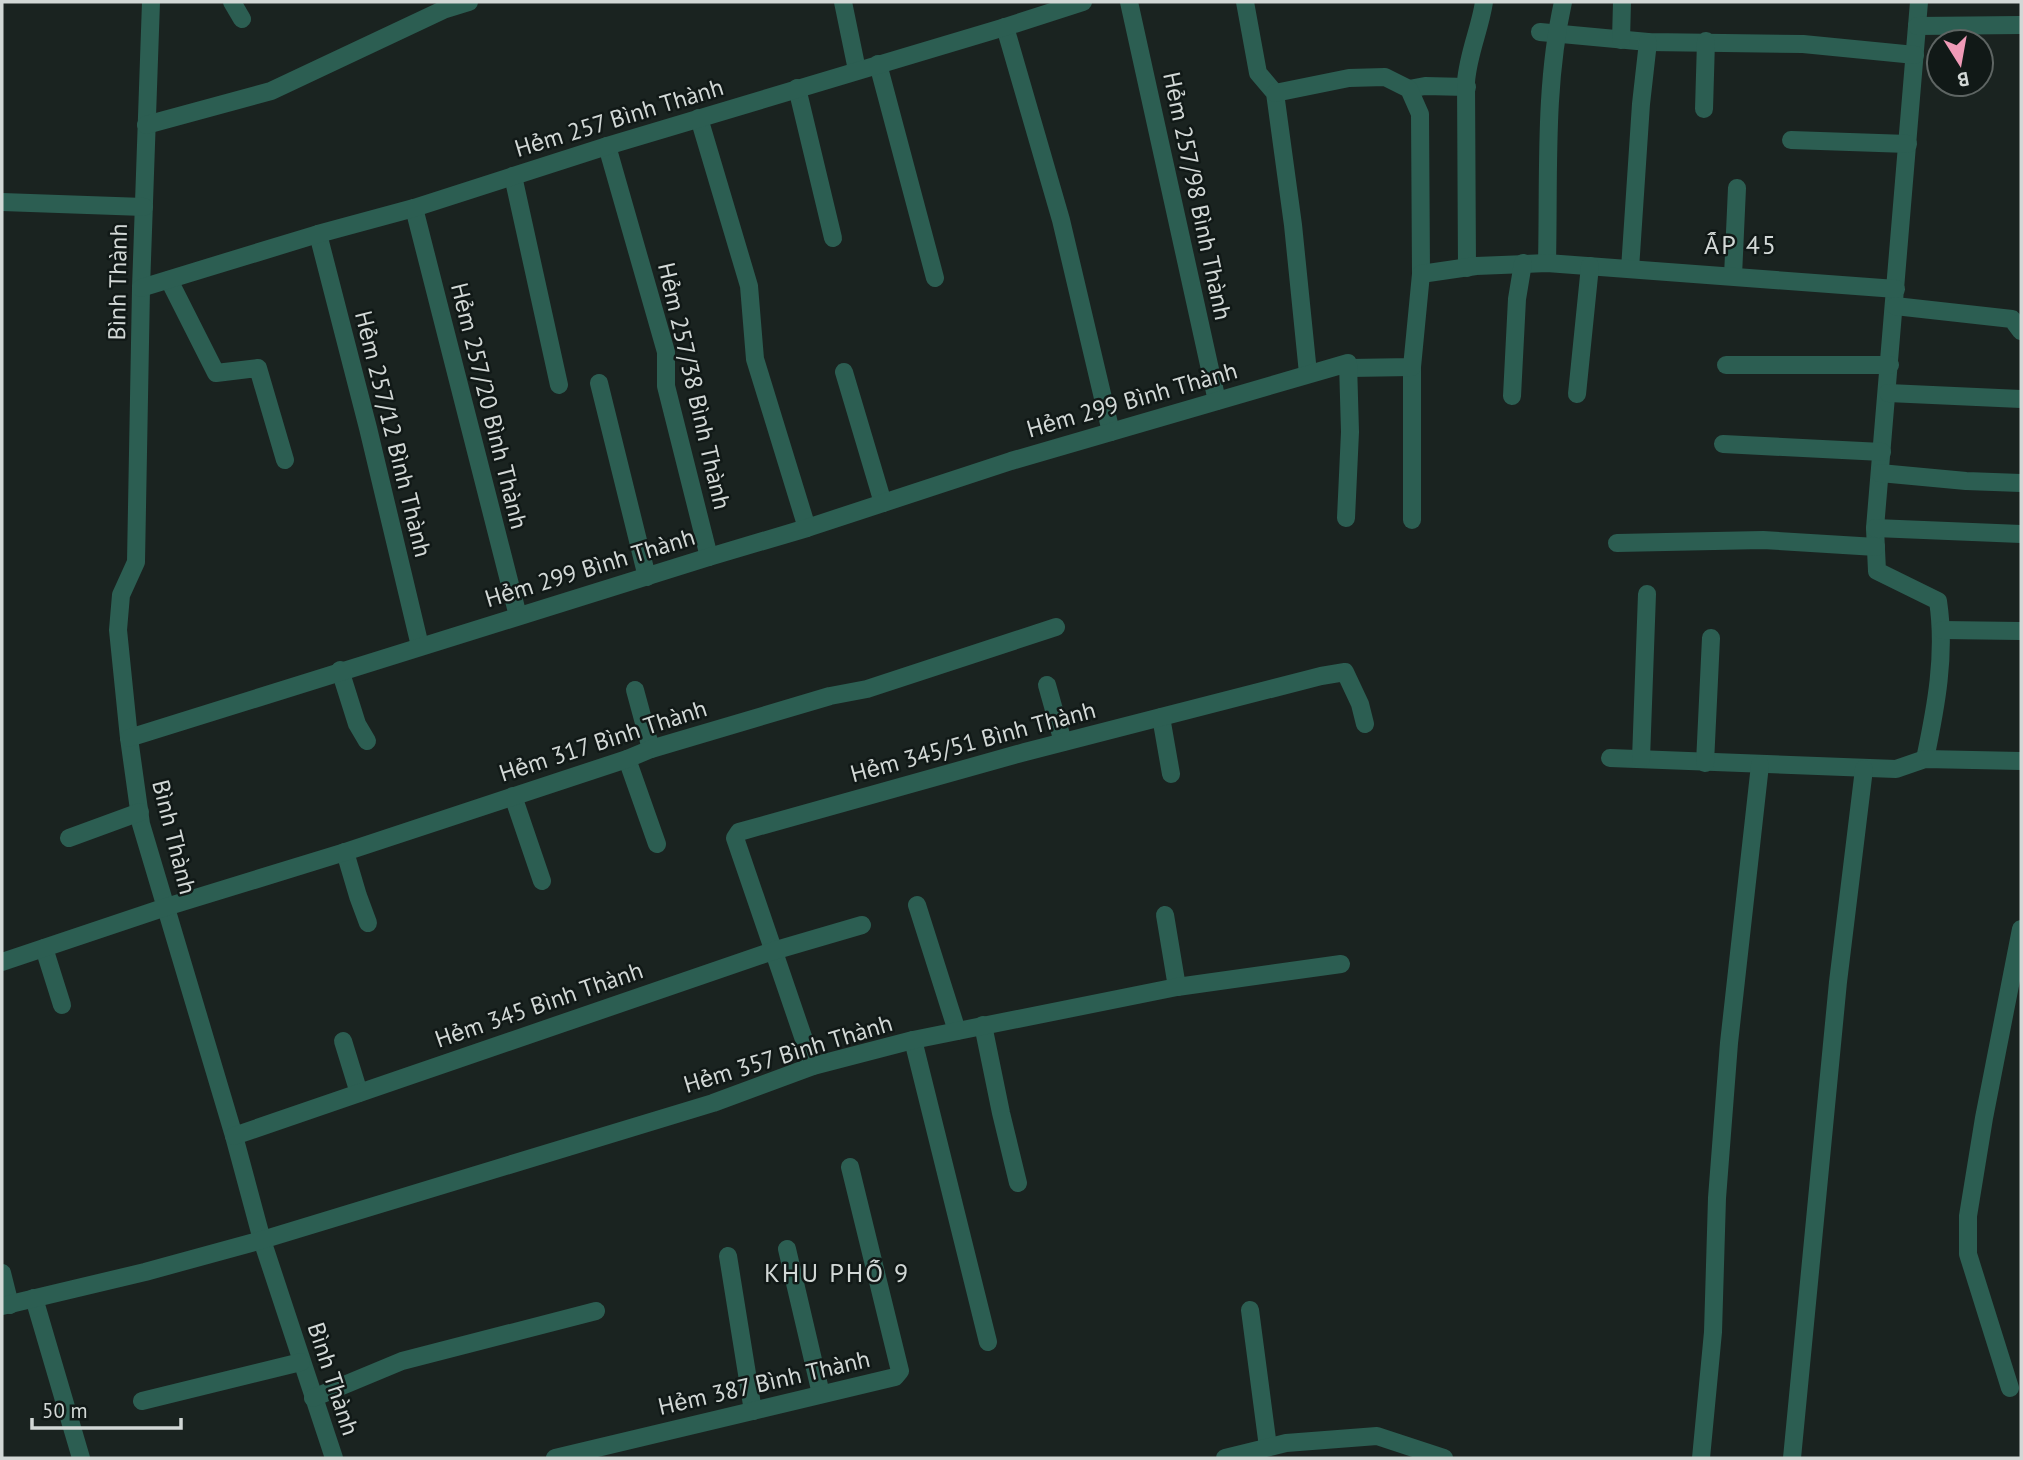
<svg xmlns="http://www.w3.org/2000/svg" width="2023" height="1460" viewBox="0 0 2023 1460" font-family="'PT Sans',sans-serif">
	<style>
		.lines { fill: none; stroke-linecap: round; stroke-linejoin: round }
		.minor { stroke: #2c5e52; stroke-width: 18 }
		.labels { text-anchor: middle; stroke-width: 5; stroke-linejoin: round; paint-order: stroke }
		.street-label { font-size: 24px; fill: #d2d8d6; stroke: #111917 }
		.neighbourhood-label { font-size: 26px; letter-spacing: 2px; fill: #d2d8d6; stroke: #111917 }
	</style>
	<rect width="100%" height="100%" fill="#1a2320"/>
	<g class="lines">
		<g class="minor">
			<polyline points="151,2 141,288 136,562 121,595 118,630 129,738 141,824 234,1136 262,1240 334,1458"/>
			<polyline points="232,2 242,19"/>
			<polyline points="843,2 857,70"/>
			<polyline points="1129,2 1217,401"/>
			<polyline points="1245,2 1258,73 1275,93 1293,225 1308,373"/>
			<path d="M1919 2 1875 528 1877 571 1938 601C1946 654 1936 707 1925 759"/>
			<polyline points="1917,26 2021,25"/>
			<polyline points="1005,27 1061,220 1111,432"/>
			<polyline points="1540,32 1648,42 1803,44 1915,55"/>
			<polyline points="1621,40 1622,2"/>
			<polyline points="878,64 935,278"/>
			<polyline points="797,88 833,238"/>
			<polyline points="1409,89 1425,86 1467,87"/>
			<polyline points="1275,93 1349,78 1385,77 1409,89 1420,114 1421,274"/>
			<polyline points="1704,109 1706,41"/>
			<polyline points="699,118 749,286 755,359 807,528"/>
			<polyline points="146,125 271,91 443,10 469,2"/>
			<polyline points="1791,140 1908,144"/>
			<polyline points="607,146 666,352 666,386 709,557"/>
			<polyline points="513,176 559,385"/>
			<polyline points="2,202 144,207"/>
			<polyline points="414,208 518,616"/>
			<polyline points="318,234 368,428 420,646"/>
			<path d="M1547 263C1549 176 1544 87 1563 2"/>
			<path d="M1467 268 1466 82C1468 54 1480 29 1484 2"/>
			<polyline points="1630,269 1641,104 1648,42"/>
			<polyline points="1733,276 1737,188"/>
			<polyline points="169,280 216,373 258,368 285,460"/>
			<polyline points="141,288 318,234 414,208 607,146 1005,27 1083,2"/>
			<polyline points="1895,306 2012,319 2021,331"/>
			<polyline points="1726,365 1890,365"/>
			<polyline points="1412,367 1412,520"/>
			<polyline points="1350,368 1412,367 1421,274 1476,266 1547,263 1896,289"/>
			<polyline points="844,372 883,503"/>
			<polyline points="599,383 647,577"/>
			<polyline points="1888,393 2021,399"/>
			<polyline points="1577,394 1590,266"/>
			<polyline points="1512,396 1517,299 1523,263"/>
			<polyline points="1723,444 1882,452"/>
			<polyline points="1880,473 1966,481 2021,483"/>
			<polyline points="1875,528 2021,534"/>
			<polyline points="1617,543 1763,540 1876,547"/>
			<polyline points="1942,630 2021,631"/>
			<polyline points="340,670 357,724 367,741"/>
			<polyline points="1047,685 1063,742"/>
			<polyline points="635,690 651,749"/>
			<polyline points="1161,717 1171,774"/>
			<polyline points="129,738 709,557 807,528 1011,461 1348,363 1350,432 1346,518"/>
			<polyline points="1610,758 1896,769 1925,759 2021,761"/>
			<polyline points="627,759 657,844"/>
			<polyline points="1641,759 1647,594"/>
			<polyline points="1705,763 1711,638"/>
			<polyline points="513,796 542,881"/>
			<polyline points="69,838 140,812"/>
			<polyline points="345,852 358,896 368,923"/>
			<polyline points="917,905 957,1031"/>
			<polyline points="1165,915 1177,987"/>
			<polyline points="44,948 62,1005"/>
			<polyline points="2,962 166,907 345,852 627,759 651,749 830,696 867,689 1056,627"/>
			<polyline points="983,1025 1001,1113 1018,1183"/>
			<polyline points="913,1040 988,1342"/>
			<polyline points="343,1041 359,1093"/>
			<polyline points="813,1066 735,838 739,832 1025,752 1321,676 1345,672 1360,704 1365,724"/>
			<polyline points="234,1136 773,951 862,925"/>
			<polyline points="787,1249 821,1394"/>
			<polyline points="728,1256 753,1411"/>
			<polyline points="2,1273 10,1305"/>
			<polyline points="34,1298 81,1458"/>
			<polyline points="2,1306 145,1272 262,1240 713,1103 813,1066 913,1040 1177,987 1341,964"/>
			<polyline points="1250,1310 1268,1447"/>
			<polyline points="2010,1388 1968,1254 1968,1216 1984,1118 2021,929"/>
			<polyline points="313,1398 402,1361 596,1311"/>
			<polyline points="142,1401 301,1362"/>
			<polyline points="555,1458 895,1377 900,1371 850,1167"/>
			<polyline points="1225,1458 1286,1443 1377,1436 1444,1458"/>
			<polyline points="1701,1458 1713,1332 1717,1198 1729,1043 1760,765"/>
			<polyline points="1792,1458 1838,982 1864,769"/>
		</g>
	</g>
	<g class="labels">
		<g class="street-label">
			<text transform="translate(619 118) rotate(-17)" y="8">Hẻm 257 Bình Thành</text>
			<text transform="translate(1197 196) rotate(78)" y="8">Hẻm 257/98 Bình Thành</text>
			<text transform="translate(118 282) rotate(-89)" y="8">Bình Thành</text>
			<text transform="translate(694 386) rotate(77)" y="8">Hẻm 257/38 Bình Thành</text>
			<text transform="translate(1132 400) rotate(-16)" y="8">Hẻm 299 Bình Thành</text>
			<text transform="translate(489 406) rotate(76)" y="8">Hẻm 257/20 Bình Thành</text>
			<text transform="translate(393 434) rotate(76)" y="8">Hẻm 257/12 Bình Thành</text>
			<text transform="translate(590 568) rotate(-17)" y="8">Hẻm 299 Bình Thành</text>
			<text transform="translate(603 741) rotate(-18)" y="8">Hẻm 317 Bình Thành</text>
			<text transform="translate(973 742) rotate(-15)" y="8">Hẻm 345/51 Bình Thành</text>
			<text transform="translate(174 837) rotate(76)" y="8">Bình Thành</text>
			<text transform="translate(539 1005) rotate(-19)" y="8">Hẻm 345 Bình Thành</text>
			<text transform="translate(788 1054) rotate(-17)" y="8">Hẻm 357 Bình Thành</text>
			<text transform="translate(333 1379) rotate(72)" y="8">Bình Thành</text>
			<text transform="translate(764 1383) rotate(-13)" y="8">Hẻm 387 Bình Thành</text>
		</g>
		<g class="neighbourhood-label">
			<text x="1741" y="254">ẤP 45</text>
			<text x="837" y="1282">KHU PHỐ 9</text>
		</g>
	</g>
	<rect width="2023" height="1460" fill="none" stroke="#d2d8d6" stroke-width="7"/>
	<g transform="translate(1960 63) rotate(169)"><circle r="33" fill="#111917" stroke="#5e6563" stroke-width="2"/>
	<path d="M0-5L12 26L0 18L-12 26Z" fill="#f09ab7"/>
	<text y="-10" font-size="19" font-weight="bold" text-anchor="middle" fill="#d2d8d6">B</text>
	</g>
	<path d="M32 1418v10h149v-10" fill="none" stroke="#d2d8d6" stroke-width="3.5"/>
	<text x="42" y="1418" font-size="21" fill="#d2d8d6" stroke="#111917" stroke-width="5" paint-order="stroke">50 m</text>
</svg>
